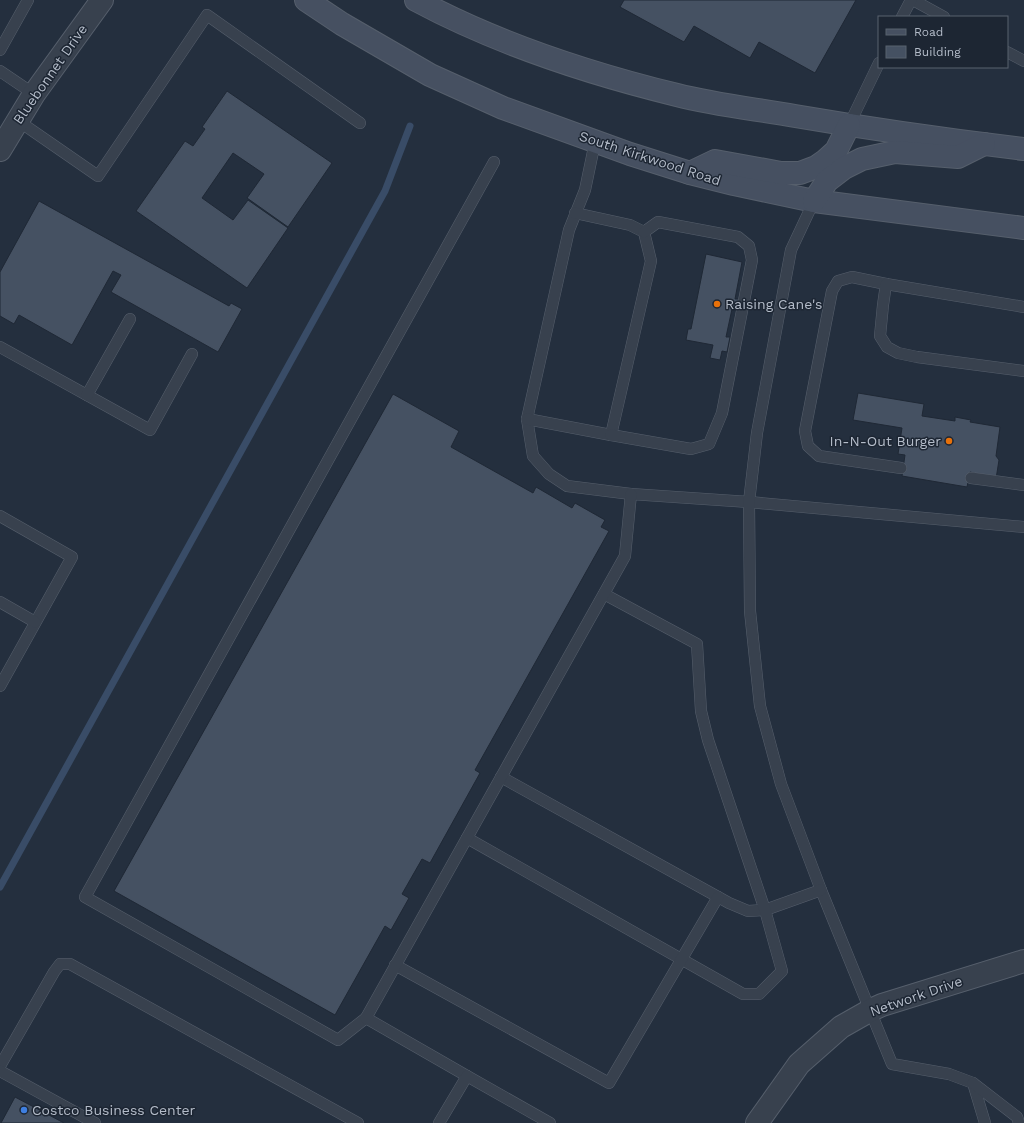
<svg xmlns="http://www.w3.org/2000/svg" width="1024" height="1123" viewBox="0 0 1024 1123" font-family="'Work Sans',sans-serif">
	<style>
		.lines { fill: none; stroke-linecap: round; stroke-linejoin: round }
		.stream { stroke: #394c67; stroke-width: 7 }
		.building { fill: #455162; stroke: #1f2835 }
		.lane-casing { stroke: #565f6c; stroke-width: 12 }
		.street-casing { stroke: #565f6c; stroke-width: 24 }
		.secondary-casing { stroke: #565f6c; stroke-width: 24 }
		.lane { stroke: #38414e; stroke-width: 11 }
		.street { stroke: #38414e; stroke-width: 22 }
		.secondary { stroke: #465061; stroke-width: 22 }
		.food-dot { fill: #e8710a; stroke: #1d2633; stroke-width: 1.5 }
		.shop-dot { fill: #3f7fe0; stroke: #1d2633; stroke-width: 1.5 }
		.labels { text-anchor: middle; stroke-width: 3; stroke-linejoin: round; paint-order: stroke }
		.street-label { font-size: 14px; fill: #b4bcc9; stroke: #1d2633 }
		.poi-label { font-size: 14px; fill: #b4bcc9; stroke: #1d2633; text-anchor: start }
	</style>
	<rect width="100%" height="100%" fill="#242f3e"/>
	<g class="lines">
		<polyline class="stream" points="0,887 385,191 410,126"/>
	</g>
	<g class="building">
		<polygon points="624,0 856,0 815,73 759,42 750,58 694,26 684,42 620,7"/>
		<polygon points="227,91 332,163 288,227 247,198 264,174 233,153 202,198 233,220 248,200 288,228 247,288 136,211 185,141 193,146 205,129 202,127"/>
		<polygon points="39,201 229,306 231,303 242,309 218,352 111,292 121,275 113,271 72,345 19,315 14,324 0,316 0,272"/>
		<polygon points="706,254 742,262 735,299 739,299 737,310 732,309 726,337 730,337 727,352 722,351 720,360 710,358 713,345 686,340 688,329 691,329"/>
		<polygon points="858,393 924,404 922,416 955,421 955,417 971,420 970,422 1000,427 996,456 999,460 996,479 970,472 967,487 902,476 905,455 898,454 902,428 853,420"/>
		<polygon points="393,394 459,431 451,447 533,493 536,487 572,508 575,503 605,520 601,527 609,531 475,770 480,773 430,863 422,859 402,894 409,898 391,930 385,926 335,1015 114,891"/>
		<polygon points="15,1097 64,1123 1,1123"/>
	</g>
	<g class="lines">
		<defs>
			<g id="lane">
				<polyline points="913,0 944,17"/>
				<polyline points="902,17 911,0"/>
				<polyline points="0,50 28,0"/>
				<polyline points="1007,52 1024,61"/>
				<polyline points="0,71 34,94"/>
				<polyline points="17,120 98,176 207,15 360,123"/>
				<polyline points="849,125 879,63"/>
				<polyline points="595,142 585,190 569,230 527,419 533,456 549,474 567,486 631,494 749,502 1024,527"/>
				<polyline points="814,201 791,250 757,433 749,502 750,611 760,706 781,784 821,890 892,1064 949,1074 973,1083 985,1123"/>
				<polyline points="886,284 852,277 838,281 832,291 805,431 808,446 819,456 901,468"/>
				<polyline points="1024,307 886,284 883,305 880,336 887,347 898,353 917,357 1024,371"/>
				<polyline points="0,347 150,430 192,354"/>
				<polyline points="87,395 130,319"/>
				<polyline points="527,419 611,435 651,261 644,232 630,225 575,213"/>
				<polyline points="611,435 691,449 709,444 722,413 752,260 749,246 738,237 658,222 644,232"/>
				<polyline points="971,478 1024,485"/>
				<polyline points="0,516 72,557 0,686"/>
				<polyline points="0,602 35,622"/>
				<polyline points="501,777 729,903 748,911 765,910 821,890"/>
				<polyline points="467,838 743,994 759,994 782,971 765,910 708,740 701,711 697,644 604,594"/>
				<polyline points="395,965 609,1083 718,897"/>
				<polyline points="366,1018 338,1040 85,897 494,162"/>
				<polyline points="0,1066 54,972 60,964 70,964 358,1123"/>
				<polyline points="0,1071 95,1123"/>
				<polyline points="467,1076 366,1018 625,556 631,494"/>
				<polyline points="973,1083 1017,1117 1019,1123"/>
				<polyline points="439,1123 467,1076 550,1123"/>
			</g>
			<g id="street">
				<polyline points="0,150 34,94 102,0"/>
				<polyline points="757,1123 799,1064 841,1027 871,1010 882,1005 1024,961"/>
			</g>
			<g id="secondary">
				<polyline points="306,0 342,24 430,75 503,108 630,154 690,173 734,184 814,201 1024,228"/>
				<path d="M416 0C498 44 587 73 677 95 716 105 756 109 795 116 871 129 948 140 1024 149"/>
				<polyline points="690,173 715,161 781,173 800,173 816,167 826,160 836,151 849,125"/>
				<polyline points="814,201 827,181 844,168 862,159 895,152 958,157 984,144"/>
			</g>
		</defs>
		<use href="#lane" class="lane-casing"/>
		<use href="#street" class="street-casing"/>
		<use href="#secondary" class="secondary-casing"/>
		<use href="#lane" class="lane"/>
		<use href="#street" class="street"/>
		<use href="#secondary" class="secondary"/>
	</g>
	<g class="food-dot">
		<circle cx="717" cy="304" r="4"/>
		<circle cx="949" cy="441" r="4"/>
	</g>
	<circle class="shop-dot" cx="24" cy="1110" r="4"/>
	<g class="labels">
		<g class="street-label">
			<text transform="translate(50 74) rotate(-55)" y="5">Bluebonnet Drive</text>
			<text transform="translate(650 158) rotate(18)" y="5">South Kirkwood Road</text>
			<text transform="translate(916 996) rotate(-19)" y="5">Network Drive</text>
		</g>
		<g class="poi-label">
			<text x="725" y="309">Raising Cane's</text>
			<text x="941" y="446" text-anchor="end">In-N-Out Burger</text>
			<text x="32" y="1115">Costco Business Center</text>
		</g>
	</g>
	<rect x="878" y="16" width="130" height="52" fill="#1d2633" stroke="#59626f"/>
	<rect x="886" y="29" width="20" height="6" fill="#465061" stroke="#59626f"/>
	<text x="914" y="36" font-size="12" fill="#b4bcc9">Road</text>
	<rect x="886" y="46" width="20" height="12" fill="#455162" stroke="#59626f"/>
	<text x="914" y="56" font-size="12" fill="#b4bcc9">Building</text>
</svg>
